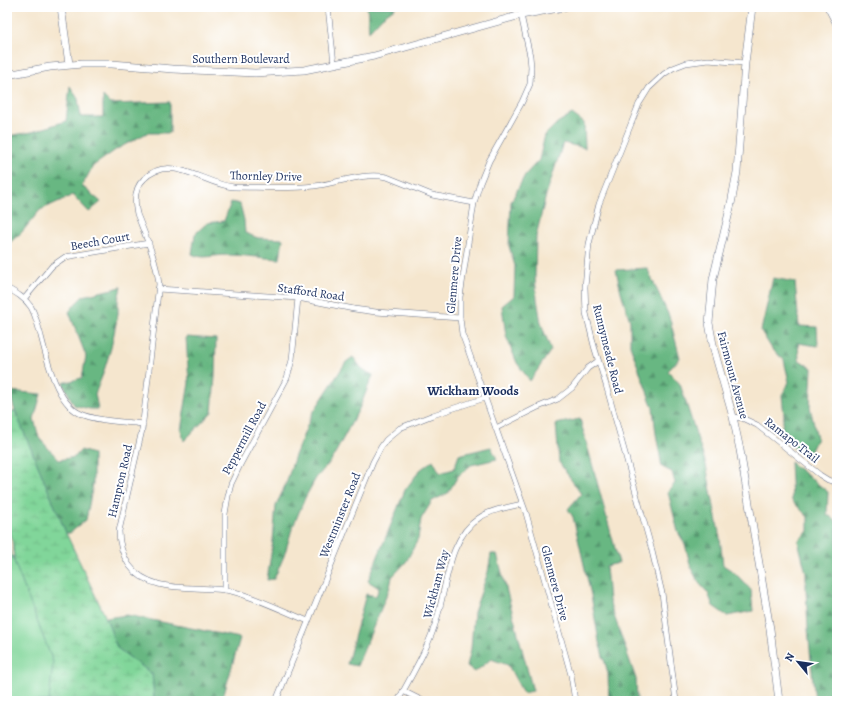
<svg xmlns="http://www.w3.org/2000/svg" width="844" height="708" viewBox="0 0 844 708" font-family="Alegreya,serif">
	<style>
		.forest { fill: url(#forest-firs); stroke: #427370 }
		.wetland { fill: url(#wetland-marsh); stroke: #4e827c }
		.green { fill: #81d69a; stroke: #4e827c }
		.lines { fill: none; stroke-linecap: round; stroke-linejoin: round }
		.street-casing { stroke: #676f85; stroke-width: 6 }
		.secondary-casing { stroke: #676f85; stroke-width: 8 }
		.street { stroke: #fff; stroke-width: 5 }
		.secondary { stroke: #fff; stroke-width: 7 }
		.labels { text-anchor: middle; stroke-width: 4; stroke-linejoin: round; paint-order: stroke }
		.street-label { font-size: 12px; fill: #1b2f5e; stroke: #fff }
		.neighbourhood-label { font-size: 13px; font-weight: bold; fill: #1b2f5e; stroke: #fff }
	</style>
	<defs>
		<pattern id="forest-firs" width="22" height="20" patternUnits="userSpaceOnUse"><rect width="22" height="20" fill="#68b782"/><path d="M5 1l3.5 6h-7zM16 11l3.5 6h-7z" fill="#55956e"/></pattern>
		<pattern id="wetland-marsh" width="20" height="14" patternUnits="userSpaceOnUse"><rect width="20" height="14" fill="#81d69a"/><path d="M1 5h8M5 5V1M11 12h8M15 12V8" fill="none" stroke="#6fb887"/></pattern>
	</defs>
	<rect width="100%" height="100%" fill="#fff"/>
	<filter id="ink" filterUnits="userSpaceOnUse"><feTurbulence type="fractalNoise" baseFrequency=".025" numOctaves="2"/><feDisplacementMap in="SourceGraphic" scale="8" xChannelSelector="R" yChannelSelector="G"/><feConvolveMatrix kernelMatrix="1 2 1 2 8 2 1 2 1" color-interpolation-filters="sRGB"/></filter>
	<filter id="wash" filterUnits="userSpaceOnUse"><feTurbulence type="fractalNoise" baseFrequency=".012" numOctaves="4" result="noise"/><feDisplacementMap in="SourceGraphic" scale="16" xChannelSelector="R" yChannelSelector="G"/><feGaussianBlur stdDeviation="0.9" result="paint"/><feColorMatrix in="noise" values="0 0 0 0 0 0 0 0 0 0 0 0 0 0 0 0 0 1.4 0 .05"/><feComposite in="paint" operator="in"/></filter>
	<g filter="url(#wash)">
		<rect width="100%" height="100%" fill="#f5e6ce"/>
		<g class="forest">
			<polygon points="367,7 396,7 382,17 369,31"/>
			<polygon points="70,86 78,99 81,117 103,117 103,96 111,104 170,102 170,133 147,133 117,149 93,166 82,186 101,202 89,212 73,195 40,210 22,232 7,245 7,136 32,132 66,121"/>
			<polygon points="572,114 584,123 585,148 563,143 546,195 536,236 535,277 537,299 541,323 551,350 530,381 517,363 506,336 502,306 514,296 515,266 509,246 511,202 525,175 539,160 545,135 557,123"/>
			<path d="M231 202 240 204 244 220 245 233 258 238 283 239 280 259C258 258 236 253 214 256 206 257 200 258 192 254L195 234 207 223 224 221Z"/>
			<polygon points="647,268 669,316 680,358 668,371 680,384 706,465 720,538 723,565 734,572 751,590 753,611 727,616 713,606 708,593 699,583 691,568 685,544 678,532 668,492 675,483 672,472 662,467 656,434 653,408 630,345 630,321 621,292 616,270"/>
			<polygon points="773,278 795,282 799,326 817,327 818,346 798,343 799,360 812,368 810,407 817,438 807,459 780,436 784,416 782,395 789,382 784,360 772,349 761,331"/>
			<polygon points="121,287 118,300 118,314 111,348 103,374 95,394 98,409 90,409 74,405 63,383 82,378 86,356 69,312 75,304 83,296"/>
			<polygon points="186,337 216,339 215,377 212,412 184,441 181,430 189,383"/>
			<polygon points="353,357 363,370 373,375 359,409 331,461 316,478 305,498 292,529 284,556 274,579 267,580 273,541 276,506 287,481 294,458 312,414 346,362"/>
			<polygon points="9,391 41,394 34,419 39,438 59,460 75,457 81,450 93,454 93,484 86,520 70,533 66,533 15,411"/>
			<polygon points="580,419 619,563 606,566 609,601 636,679 637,701 609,701 608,673 599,642 591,595 573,517 568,509 581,494 559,462 556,424"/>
			<polygon points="491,447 497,459 471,465 458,476 448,493 432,501 421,519 418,539 406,562 392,577 390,587 357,666 347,664 366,594 376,596 379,588 368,581 405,490 420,470 433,460 440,473 454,469 459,455"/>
			<polygon points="790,462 828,492 827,514 837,522 837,701 815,701 808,629 806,589 806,573 798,541 808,531 808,517 792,501"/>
			<polygon points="491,554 497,554 533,691 523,693 508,665 491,659 475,672 467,666 471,649 474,612 488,572"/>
			<polygon points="127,615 240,638 222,701 155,701 154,700 152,674 117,648 106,618"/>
		</g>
		<polygon class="wetland" points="15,411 66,533 106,618 117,648 152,674 154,700 155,701 16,701 16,593 13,544 7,525 7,414"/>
		<polygon class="green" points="7,543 53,662 49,701 7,701"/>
	</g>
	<g filter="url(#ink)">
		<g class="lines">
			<defs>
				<g id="street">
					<polyline points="328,7 334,64"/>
					<polyline points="827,7 837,26"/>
					<polyline points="521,15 530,56 531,67 530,84 522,102 489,161 480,183 474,203 460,297 460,318 462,334 468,350 526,513 571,675 575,701"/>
					<path d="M7 288C16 293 25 298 31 307 36 316 38 326 41 336 47 360 56 401 79 413 95 421 125 422 143 424"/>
					<polyline points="158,289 298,298 354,309 376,312 460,318"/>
					<polyline points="24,299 52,266 65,257 149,243"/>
					<polyline points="733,417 742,418 757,425 820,475 828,480 837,483"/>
					<polyline points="496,428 536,408 558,399 572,388 588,368 598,361"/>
					<polyline points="225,590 225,514 228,496 231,484 241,463 287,378 292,360 298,298"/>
					<path d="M308 621C283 611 258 598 231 591 199 584 151 596 129 565 122 554 119 544 119 531L142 430 159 284C156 259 146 237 137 214 134 201 134 188 144 179 170 152 205 185 234 187 259 187 290 189 314 186 339 183 362 172 387 177L432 195 474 203"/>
					<polyline points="403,691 423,701"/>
					<polyline points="276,701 373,462 381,447 386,440 400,428 433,415 485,398"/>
					<path d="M398 701C412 674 429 647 437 618 447 586 448 538 479 518 491 510 508 507 522 504"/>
					<polyline points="676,701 662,593 651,547 606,385 594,346 586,313 585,287 589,244 599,204 639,104 649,88 664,74 673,68 686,63 708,60 745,63"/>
				</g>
				<g id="secondary">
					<polyline points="61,7 69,64"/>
					<polyline points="752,7 745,63 737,172 731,204 713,279 709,323 714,350 733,417 740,450 770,629 779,701"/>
					<polyline points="7,75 50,67 82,64 112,64 173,69 255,73 304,70 374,56 521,15 564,7"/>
				</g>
			</defs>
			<use href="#street" class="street-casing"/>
			<use href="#secondary" class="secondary-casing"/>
			<use href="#street" class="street"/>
			<use href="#secondary" class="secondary"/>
		</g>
	</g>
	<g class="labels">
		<g class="street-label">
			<text x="241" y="63">Southern Boulevard</text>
			<text transform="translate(266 176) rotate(1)" y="4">Thornley Drive</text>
			<text transform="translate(100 241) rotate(-10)" y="4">Beech Court</text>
			<text transform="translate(454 275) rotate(-85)" y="4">Glenmere Drive</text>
			<text transform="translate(311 292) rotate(8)" y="4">Stafford Road</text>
			<text transform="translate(608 349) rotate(76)" y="4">Runnymeade Road</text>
			<text transform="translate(733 375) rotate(75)" y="4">Fairmount Avenue</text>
			<text transform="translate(244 438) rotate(-62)" y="4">Peppermill Road</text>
			<text transform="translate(792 440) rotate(38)" y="4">Ramapo Trail</text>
			<text transform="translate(120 481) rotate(-77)" y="4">Hampton Road</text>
			<text transform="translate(340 515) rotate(-68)" y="4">Westminster Road</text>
			<text transform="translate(555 583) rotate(75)" y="4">Glenmere Drive</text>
			<text transform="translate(436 584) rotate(-75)" y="4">Wickham Way</text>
		</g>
		<g class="neighbourhood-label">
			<text x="473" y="395">Wickham Woods</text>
		</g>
	</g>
	<rect width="844" height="708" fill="none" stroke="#fff" stroke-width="24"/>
	<g transform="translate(798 662) rotate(299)" stroke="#ffffff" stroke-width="3" paint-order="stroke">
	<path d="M0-3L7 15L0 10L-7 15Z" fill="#1b2f5e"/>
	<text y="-6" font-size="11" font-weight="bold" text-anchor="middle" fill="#1b2f5e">N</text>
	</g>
</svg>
